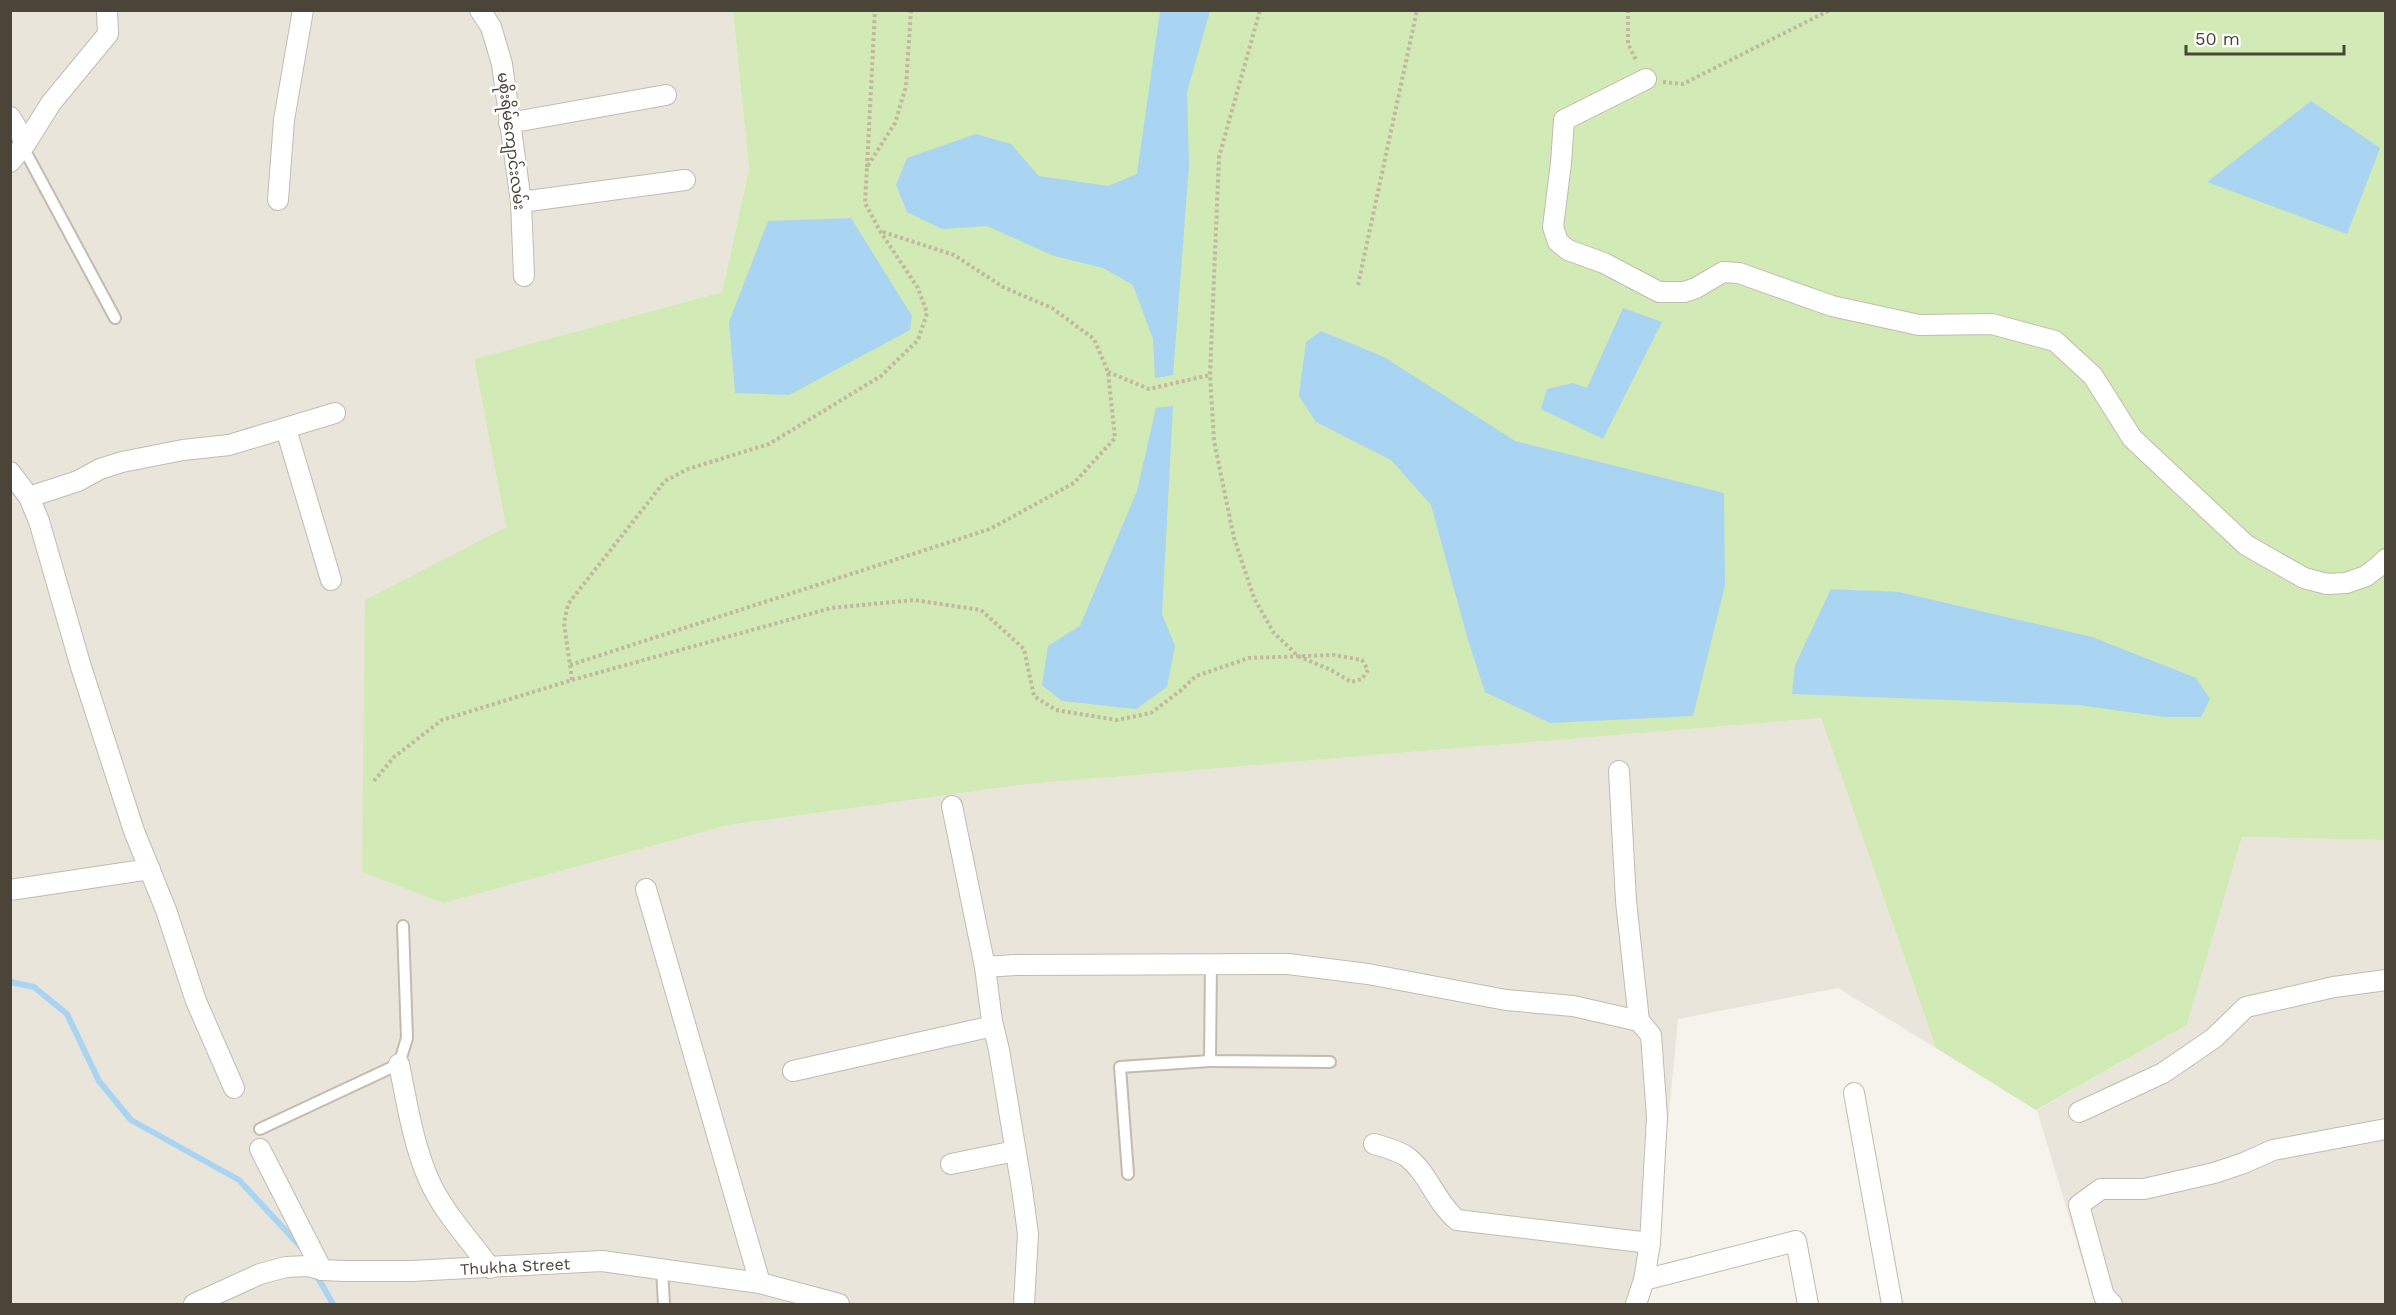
<svg xmlns="http://www.w3.org/2000/svg" width="2396" height="1315" viewBox="0 0 2396 1315" font-family="'Work Sans','Noto Sans Myanmar',sans-serif">
	<style>
		.residential { fill: #eae5da }
		.green { fill: #d2eab5 }
		.water { fill: #a9d4f2 }
		.lines { fill: none; stroke-linecap: round; stroke-linejoin: round }
		.stream { stroke: #a9d4f2; stroke-width: 6 }
		.service-casing { stroke: #c2bbae; stroke-width: 14 }
		.minor-casing { stroke: #c2bbae; stroke-width: 22 }
		.path { stroke: #c4b79f; stroke-width: 4; stroke-dasharray: 3 3; stroke-linecap: butt }
		.service { stroke: #fff; stroke-width: 10 }
		.minor { stroke: #fff; stroke-width: 20 }
		.labels { text-anchor: middle; stroke-width: 5; stroke-linejoin: round; paint-order: stroke }
		.street-label { font-size: 16px; fill: #4b4439; stroke: #fff }
	</style>
	<rect width="100%" height="100%" fill="#f6f3ec"/>
	<g class="residential">
		<polygon points="10,11 733,11 749,169 722,292 474,359 506,527 365,601 444,903 729,825 1028,784 1821,718 1936,1048 1838,988 1678,1019 1654,1269 1643,1304 11,1304"/>
		<polygon points="2242,837 2385,840 2385,1304 2095,1304 2037,1110 2187,1025"/>
	</g>
	<polygon class="green" points="733,11 2385,11 2385,840 2242,837 2187,1025 2036,1110 1936,1048 1821,718 1028,784 729,825 444,903 362,872 365,600 506,527 474,359 722,292 749,169"/>
	<g class="water">
		<polygon points="1160,11 1210,11 1187,92 1189,165 1173,375 1155,378 1153,339 1133,285 1103,268 1054,256 987,226 942,229 907,212 896,185 907,158 976,134 1011,144 1039,176 1108,186 1137,174"/>
		<polygon points="2311,101 2380,148 2347,234 2207,182"/>
		<polygon points="851,218 912,316 910,330 789,395 735,393 729,322 768,221"/>
		<polygon points="1623,308 1662,322 1603,439 1541,409 1547,389 1573,383 1587,388"/>
		<polygon points="1321,331 1384,357 1515,441 1724,493 1725,585 1693,716 1550,723 1485,692 1468,640 1431,505 1391,460 1316,422 1299,396 1306,342"/>
		<polygon points="1173,406 1162,614 1175,646 1167,687 1136,709 1062,701 1042,685 1048,646 1080,626 1137,491 1156,408"/>
		<polygon points="1831,589 1899,592 2092,637 2196,678 2210,699 2201,717 2164,717 2079,705 1792,694 1795,665"/>
	</g>
	<g class="lines">
		<g class="stream">
			<polyline points="10,982 34,987 67,1014 99,1081 131,1120 239,1180 301,1247"/>
			<polyline points="318,1278 333,1304"/>
		</g>
		<defs>
			<g id="service">
				<polyline points="23,147 115,318"/>
				<polyline points="1211,963 1210,1061 1330,1062"/>
				<polyline points="260,1129 399,1064 407,1038 403,926"/>
				<polyline points="1128,1174 1120,1067 1210,1061"/>
				<polyline points="662,1269 664,1304"/>
			</g>
			<g id="minor">
				<polyline points="480,10 491,27 502,64 521,202 524,276"/>
				<polyline points="1646,79 1564,120 1561,163 1553,227 1558,242 1568,250 1604,263 1659,292 1684,292 1696,288 1723,272 1739,273 1832,306 1919,325 1992,324 2055,341 2093,376 2132,438 2246,545 2304,578 2327,584 2346,583 2366,576 2379,566 2386,559"/>
				<polyline points="10,117 26,143"/>
				<polyline points="509,123 666,95"/>
				<polyline points="10,162 26,143 51,103 108,34 107,10"/>
				<polyline points="278,200 284,120 303,10"/>
				<polyline points="521,202 685,180"/>
				<polyline points="286,429 331,580"/>
				<polyline points="10,472 29,497 39,521 81,667 134,831 166,910 196,1001 234,1088"/>
				<polyline points="29,497 78,481 100,469 122,462 183,450 229,445 335,413"/>
				<polyline points="1619,771 1626,901 1639,1021"/>
				<polyline points="952,806 985,967"/>
				<polyline points="646,889 760,1283"/>
				<polyline points="10,890 150,869"/>
				<path d="M399 1064C407 1103 413 1144 429 1180 443 1212 470 1240 490 1268"/>
				<polyline points="793,1071 993,1026"/>
				<polyline points="1854,1093 1892,1304"/>
				<polyline points="2079,1112 2163,1073 2214,1038 2246,1007 2334,987 2386,980"/>
				<path d="M1374 1144C1385 1147 1396 1150 1406 1156 1428 1172 1436 1203 1457 1220L1650 1243"/>
				<polyline points="260,1149 322,1270"/>
				<polyline points="951,1164 1015,1151"/>
				<polyline points="1644,1280 1796,1241 1808,1304"/>
				<polyline points="194,1304 260,1274 286,1267 308,1266 322,1270 345,1271 412,1271 602,1261 760,1283 839,1304"/>
				<polyline points="1024,1304 1028,1234 1022,1189 999,1050 992,1021 985,967 1015,965 1288,964 1368,974 1506,1000 1573,1006 1639,1021 1651,1035 1657,1117 1650,1243 1644,1280 1636,1304"/>
				<polyline points="2112,1304 2104,1296 2079,1205 2101,1189 2144,1189 2214,1173 2244,1163 2273,1150 2386,1129"/>
			</g>
		</defs>
		<use href="#service" class="service-casing"/>
		<use href="#minor" class="minor-casing"/>
		<g class="path">
			<polyline points="1628,10 1628,44 1637,62"/>
			<polyline points="1663,82 1683,84 1830,10"/>
			<polyline points="867,167 875,10"/>
			<polyline points="1358,285 1417,10"/>
			<polyline points="1108,372 1149,389 1210,375"/>
			<polyline points="570,665 990,529 1074,483 1115,438 1108,372 1094,339 1052,308 1003,287 954,255 880,231"/>
			<polyline points="572,680 564,623 568,604 665,481 688,469 769,444 881,376 918,340 927,313 918,288 880,231 865,203 867,167 895,123 906,86 911,10"/>
			<polyline points="374,781 394,757 442,720 572,680 831,608 914,600 981,610 1024,649 1034,696 1056,710 1117,720 1151,713 1180,691 1196,676 1249,658 1334,655 1362,660 1368,670 1362,679 1351,682 1331,670 1298,656 1274,633 1254,598 1234,538 1214,441 1210,375 1219,157 1260,10"/>
		</g>
		<use href="#service" class="service"/>
		<use href="#minor" class="minor"/>
	</g>
	<g class="labels">
		<g class="street-label">
			<text transform="translate(512 141) rotate(83)" y="6">မစိုးရိမ်ကျောင်းလမ်း</text>
			<text transform="translate(515 1266) rotate(-3)" y="6">Thukha Street</text>
		</g>
	</g>
	<rect width="2396" height="1315" fill="none" stroke="#4b4439" stroke-width="24"/>
	<path d="M2186 45v9h158v-9" fill="none" stroke="#4b4439" stroke-width="3"/>
	<text x="2195" y="45" font-size="18" fill="#4b4439" stroke="#ffffff" stroke-width="4.5" paint-order="stroke">50 m</text>
</svg>
